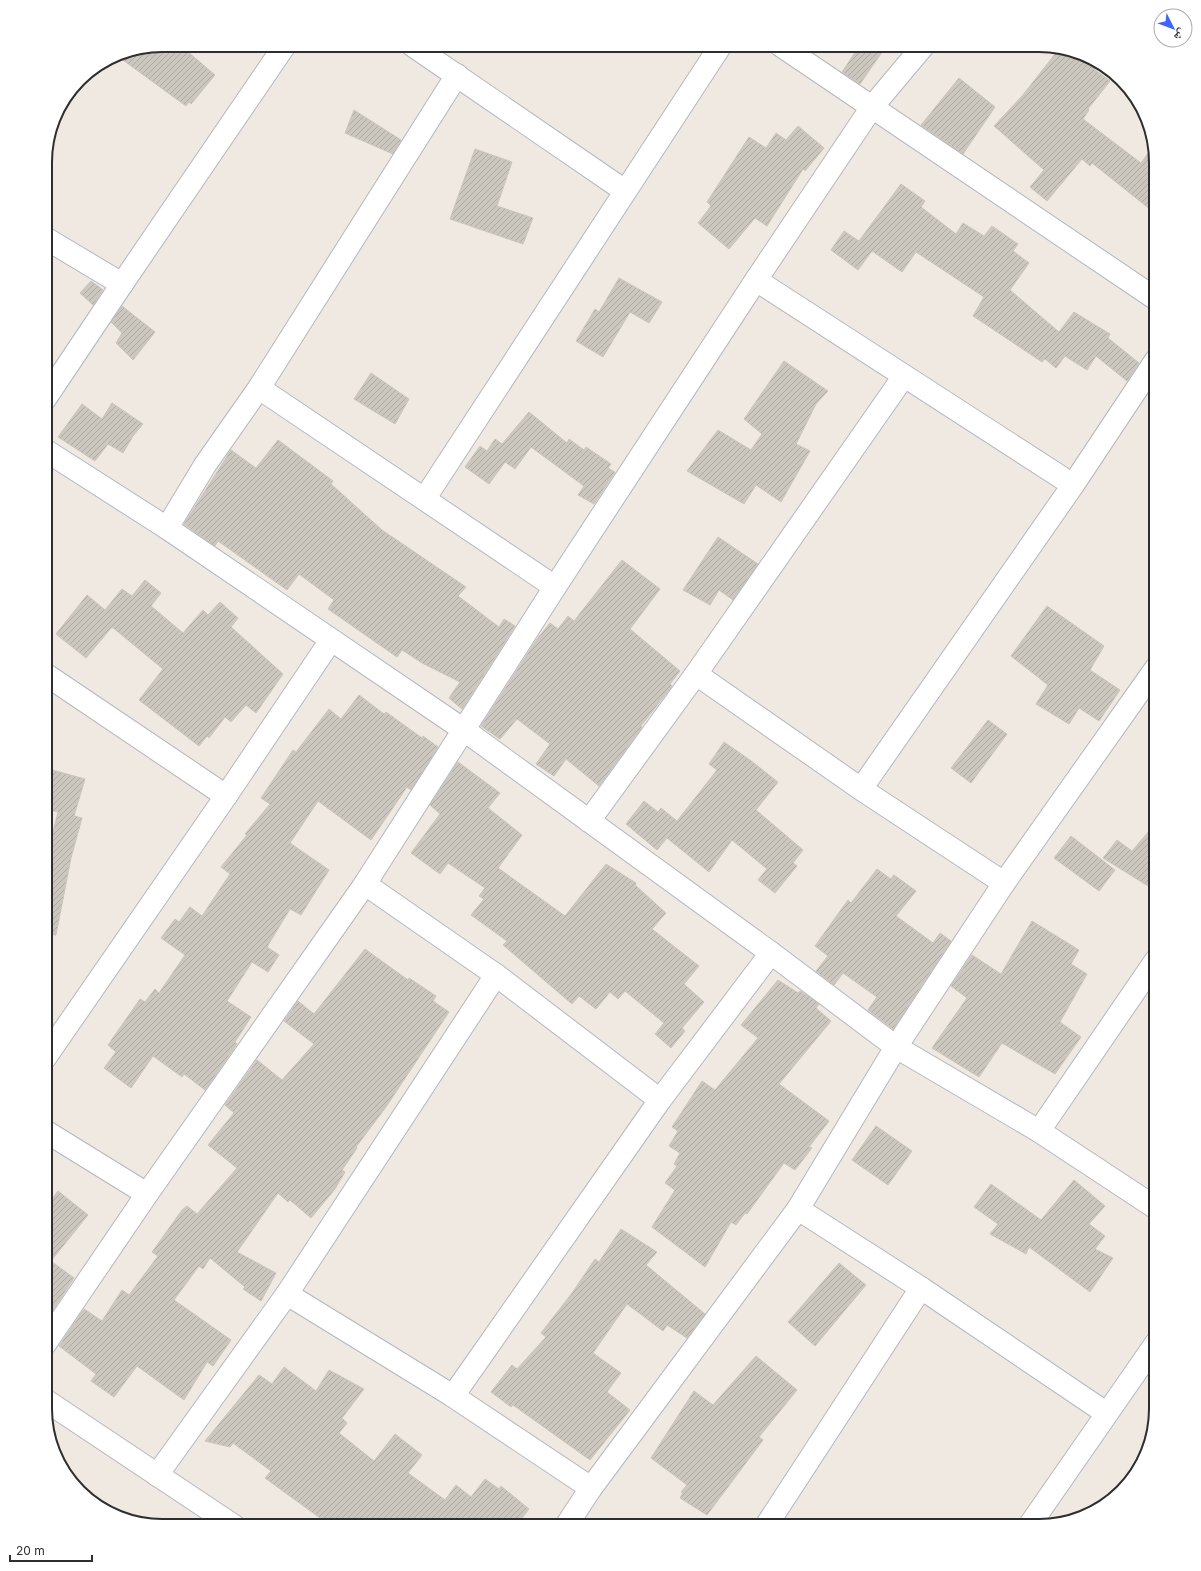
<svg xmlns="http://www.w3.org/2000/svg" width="1201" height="1571" viewBox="0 0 1201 1571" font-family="Inter,'Noto Naskh Arabic',sans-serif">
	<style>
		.building { fill: url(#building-hatch); stroke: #cbc5ba }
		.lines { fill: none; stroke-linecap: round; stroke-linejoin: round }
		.minor-casing { stroke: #b4b7c1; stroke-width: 24 }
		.minor { stroke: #fff; stroke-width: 22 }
		.rim { fill: none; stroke: #2e2e2e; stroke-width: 2 }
	</style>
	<defs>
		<pattern id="building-hatch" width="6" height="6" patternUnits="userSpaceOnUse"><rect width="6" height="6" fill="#cbc7bf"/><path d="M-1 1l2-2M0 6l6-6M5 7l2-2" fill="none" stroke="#afaba4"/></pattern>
	</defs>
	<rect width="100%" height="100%" fill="#efe9e1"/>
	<g class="building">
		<polygon points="162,45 180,45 215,75 191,104 189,102 186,106 116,55"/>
		<polygon points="860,45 887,45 860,84 842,72"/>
		<polygon points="1059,49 1077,54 1096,66 1094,69 1110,81 1088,109 1089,110 1083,119 1141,163 1152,148 1156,162 1156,214 1092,163 1090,166 1082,159 1047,201 1030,187 1044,170 994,126 1022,96"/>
		<polygon points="959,78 995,107 963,154 921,125"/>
		<polygon points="354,110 401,140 393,154 345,133"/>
		<polygon points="798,126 824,148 805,171 803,169 767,226 755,218 729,249 698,223 711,206 707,202 749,137 766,148 776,133 786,140"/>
		<polygon points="475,149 512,162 497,206 533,218 523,244 450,219"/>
		<polygon points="901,184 925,201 921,207 956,234 963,223 984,236 992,226 1018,244 1013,251 1029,263 1010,290 1059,332 1074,312 1110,334 1108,338 1139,363 1127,381 1096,356 1087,370 1065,356 1056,368 1045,359 1042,362 973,316 984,297 916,252 902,272 872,251 858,270 831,250 844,231 859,241"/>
		<polygon points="619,278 662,302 649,323 630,312 603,357 576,341 595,309 599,312"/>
		<polygon points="91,281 103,290 93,305 80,293"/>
		<polygon points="122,306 155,332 133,360 116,343 122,333 111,322"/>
		<polygon points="784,361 828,391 816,404 796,444 810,451 781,502 756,485 744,504 687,471 718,430 751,450 762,434 744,419"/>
		<polygon points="371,373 409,399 395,424 354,399"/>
		<polygon points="112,403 143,424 133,436 123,453 108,444 95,461 58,437 82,404 102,419"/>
		<polygon points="529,412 567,443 569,439 584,450 586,447 611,464 608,468 615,472 594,504 578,495 584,486 531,447 515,469 505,462 489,484 465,467 480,446 487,451 495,439 502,444"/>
		<polygon points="278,440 333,481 331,484 382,530 466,587 458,596 499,627 504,619 515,626 462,709 449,698 460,682 422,663 402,650 397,657 328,609 334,600 299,574 287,590 218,541 215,546 184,524 231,450 256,468"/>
		<polygon points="718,537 758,564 733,600 719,590 710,605 683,590"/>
		<polygon points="622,560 660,589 630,629 680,671 670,684 672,686 641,726 642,727 599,786 566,759 554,776 536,764 550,744 517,719 500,739 481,726 537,639 550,623 558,629 568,616 574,621"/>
		<polygon points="145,580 161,593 151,606 183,633 203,610 208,615 220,602 238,618 231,627 283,674 256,713 246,705 231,722 225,717 209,738 207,736 199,746 139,700 163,669 112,627 86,658 56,634 87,595 105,610 122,589 132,596"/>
		<polygon points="1047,606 1104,646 1090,670 1120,690 1099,721 1079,708 1069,724 1036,704 1048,685 1011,656"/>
		<polygon points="359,695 384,714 386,712 422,738 423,736 438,747 411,790 407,787 371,840 318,801 290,843 329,870 301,915 290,909 267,947 279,955 268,972 252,962 227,1001 251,1017 235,1042 237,1044 205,1090 184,1074 182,1077 153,1056 131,1088 104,1068 116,1052 108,1045 140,999 145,1002 155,989 159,993 185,955 161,938 175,919 179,922 190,907 202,916 230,874 221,867 247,835 245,834 270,804 261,798 293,750 296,752 329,709 341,719"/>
		<polygon points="988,720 1007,734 971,783 951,768"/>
		<polygon points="724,742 750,760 778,782 756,810 803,850 793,863 797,866 775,893 758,880 767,869 732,840 709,872 667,838 657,850 626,824 644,801 658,812 661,808 677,821 717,770 709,764"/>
		<polygon points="458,762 500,793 488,808 522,835 498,868 565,916 606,864 636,883 635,885 666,913 652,929 699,966 684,984 704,1002 682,1028 685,1031 671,1048 655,1034 664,1023 625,991 618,999 610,992 596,1009 579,996 572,1004 503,945 507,941 471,915 484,899 479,896 485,888 448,863 440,874 411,853 440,814 430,805"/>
		<polygon points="45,768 85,779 74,816 82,818 71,858 56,935 45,934 45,863 58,812 45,809"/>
		<polygon points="1156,823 1156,891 1103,858 1117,840 1132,851"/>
		<polygon points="1071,836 1115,870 1099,891 1054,858"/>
		<polygon points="877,869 891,879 894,875 916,891 896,916 933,943 940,933 951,941 893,1029 868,1010 877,997 843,973 834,985 816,971 828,956 815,946 848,900 851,903"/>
		<polygon points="1032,921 1079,950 1071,964 1087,974 1060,1022 1081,1037 1055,1074 1002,1043 979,1077 932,1048 967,998 951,986 972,955 1001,974"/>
		<polygon points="365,949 408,980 409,978 436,996 433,1001 449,1012 386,1107 356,1147 357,1148 342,1170 345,1172 335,1189 311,1218 290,1200 288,1202 278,1193 237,1252 276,1273 261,1301 243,1289 245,1287 210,1258 203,1269 199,1266 174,1300 231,1340 213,1366 207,1362 184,1400 137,1366 114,1397 91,1381 96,1374 59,1346 84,1309 102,1321 122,1290 129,1295 158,1256 152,1252 182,1210 187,1206 197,1214 237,1168 208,1145 234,1113 225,1105 257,1060 282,1080 314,1044 284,1021 298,1001 314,1014"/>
		<polygon points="778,980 798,993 800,991 819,1004 816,1008 831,1021 779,1084 829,1121 809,1147 812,1148 795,1170 784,1163 747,1214 745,1213 736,1225 731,1222 705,1267 652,1227 675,1190 665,1183 677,1166 674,1164 680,1153 669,1146 678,1131 672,1127 702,1081 715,1090 758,1038 741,1025"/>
		<polygon points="876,1126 912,1151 888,1185 852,1160"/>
		<polygon points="1074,1180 1105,1206 1089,1224 1105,1236 1095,1249 1113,1258 1090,1292 1029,1247 1026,1254 990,1234 998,1224 974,1207 991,1184 1041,1220"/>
		<polygon points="58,1191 88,1215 51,1261 74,1278 45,1322 45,1208"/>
		<polygon points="621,1229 657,1252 646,1265 705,1314 687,1338 667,1325 663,1331 627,1304 593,1353 621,1373 607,1392 630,1410 590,1460 513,1405 511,1407 491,1392 512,1365 517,1369 546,1337 541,1333 572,1293 595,1259 599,1262"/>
		<polygon points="839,1263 866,1285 815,1346 788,1322"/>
		<polygon points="756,1356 797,1390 759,1437 763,1440 707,1515 680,1498 683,1493 681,1492 687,1485 651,1458 694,1391 713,1405"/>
		<polygon points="284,1367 316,1391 329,1370 364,1389 342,1418 347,1423 339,1433 374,1461 395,1434 422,1455 408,1473 445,1500 456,1485 471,1497 485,1479 499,1489 501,1486 529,1509 516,1526 331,1526 265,1478 271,1471 233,1443 230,1447 205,1441 259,1375 272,1384"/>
	</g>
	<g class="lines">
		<defs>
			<g id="minor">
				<polyline points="412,45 625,191"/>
				<polyline points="780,45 1156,299"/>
				<polyline points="45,238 122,284"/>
				<polyline points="756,280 1073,485"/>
				<polyline points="259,388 555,587"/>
				<polyline points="45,399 122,284 285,45"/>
				<polyline points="45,450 167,528 464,730 771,953 896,1047 1039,1131 1156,1208"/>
				<polyline points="425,498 721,45"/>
				<polyline points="167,528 205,465 259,388 457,75"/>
				<polyline points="45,674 226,796"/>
				<polyline points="696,674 861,789 1004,883"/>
				<polyline points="861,789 1073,485 1156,360"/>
				<polyline points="589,821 696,674 904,376"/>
				<polyline points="365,884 496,975 660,1100"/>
				<polyline points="45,1058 226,796 331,640"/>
				<polyline points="45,1131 147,1194"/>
				<polyline points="1039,1131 1156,960"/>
				<polyline points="798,1209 921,1288 1106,1413"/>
				<polyline points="287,1294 453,1396 591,1488"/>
				<polyline points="45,1344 147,1194 365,884 555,587 756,280 872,107 924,45"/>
				<polyline points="453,1396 660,1100 771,953"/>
				<polyline points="45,1400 234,1526"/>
				<polyline points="157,1475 287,1294 496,975"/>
				<polyline points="566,1526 591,1488 798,1209 896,1047 1004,883 1156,668"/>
				<polyline points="766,1526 921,1288"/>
				<polyline points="1029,1526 1156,1343"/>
			</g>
		</defs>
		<use href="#minor" class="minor-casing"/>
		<use href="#minor" class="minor"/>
	</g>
	<path d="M0 0H1201V1571H0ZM162 52H1039A110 110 0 0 1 1149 162V1409A110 110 0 0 1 1039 1519H162A110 110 0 0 1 52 1409V162A110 110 0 0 1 162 52Z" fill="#fff" fill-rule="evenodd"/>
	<path class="rim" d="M162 52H1039A110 110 0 0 1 1149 162V1409A110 110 0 0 1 1039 1519H162A110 110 0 0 1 52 1409V162A110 110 0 0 1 162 52Z"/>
	<g transform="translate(1173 28) rotate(132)"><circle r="19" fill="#ffffff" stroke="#ababab"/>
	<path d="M0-3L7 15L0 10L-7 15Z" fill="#4264fb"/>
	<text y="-6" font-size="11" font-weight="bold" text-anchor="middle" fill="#2e2e2e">ش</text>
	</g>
	<path d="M10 1555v6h82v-6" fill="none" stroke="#2e2e2e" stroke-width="2"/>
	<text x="16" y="1555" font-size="12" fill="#2e2e2e" stroke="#ffffff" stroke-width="3" paint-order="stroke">20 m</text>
</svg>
